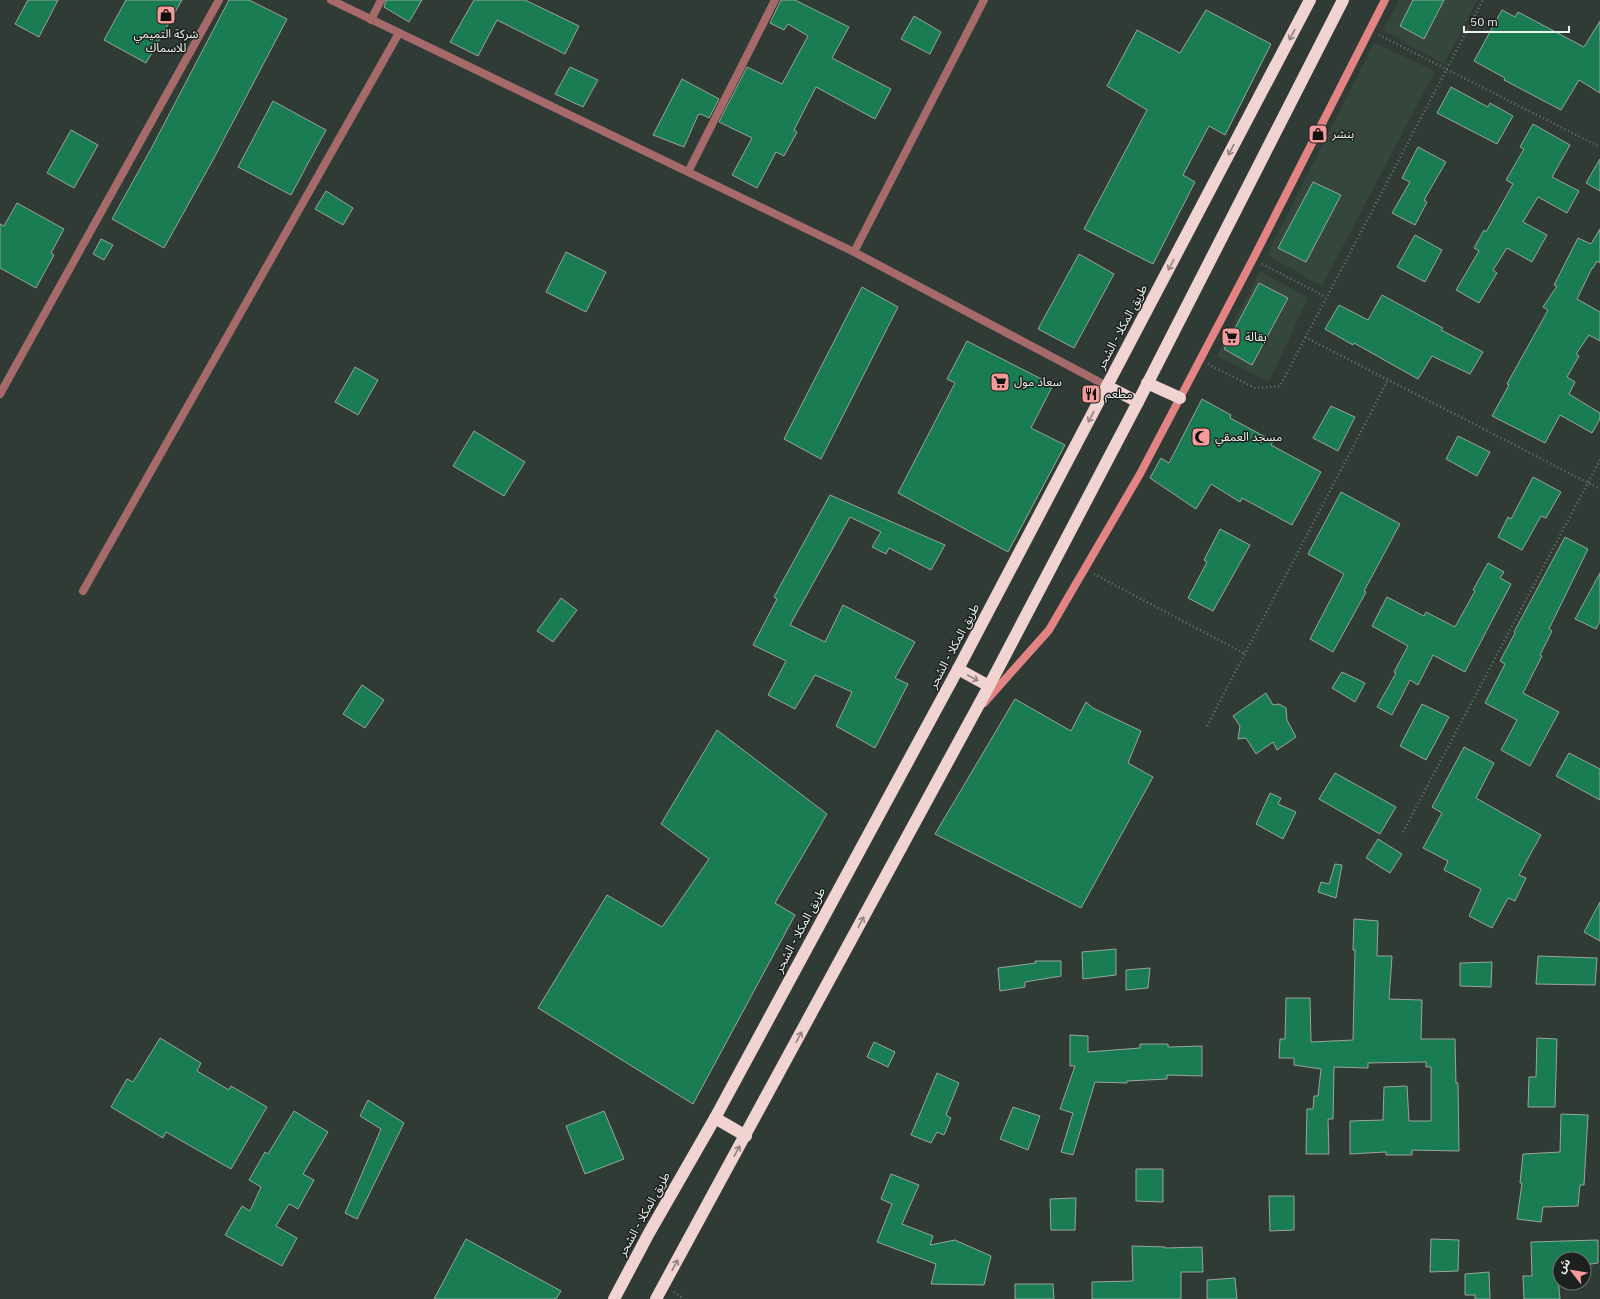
<svg xmlns="http://www.w3.org/2000/svg" width="1600" height="1299" viewBox="0 0 1600 1299" font-family="'IBM Plex Sans','Noto Sans Arabic',sans-serif">
	<style>
		.built { fill: #35463c }
		.building { fill: #197c52; stroke: #99a59e }
		.lines { fill: none; stroke-linecap: round; stroke-linejoin: round }
		.path { stroke: #6b746f; stroke-width: 2.5; stroke-dasharray: 1 3; stroke-linecap: butt }
		.street { stroke: #a56a69; stroke-width: 8 }
		.secondary { stroke: #e28484; stroke-width: 8 }
		.highway { stroke: #f1d3d1; stroke-width: 12 }
		.oneway { stroke: #918280 }
		.labels { text-anchor: middle; stroke-width: 3; stroke-linejoin: round; paint-order: stroke }
		.poi-label { font-size: 12px; fill: #ecf2ee; stroke: #1c201e; text-anchor: start }
		.street-label { font-size: 12px; fill: #ecf2ee; stroke: #1c201e }
	</style>
	<rect width="100%" height="100%" fill="#303b35"/>
	<g class="built">
		<polygon points="1399,0 1477,0 1444,64 1383,30"/>
		<polygon points="1374,43 1435,71 1322,286 1267,255"/>
		<polygon points="1260,271 1308,298 1269,382 1217,356"/>
	</g>
	<g class="building">
		<polygon points="28,0 58,0 39,37 15,24"/>
		<polygon points="126,0 182,0 146,63 104,40"/>
		<polygon points="229,0 249,0 287,19 214,158 164,248 112,219 152,147"/>
		<polygon points="386,0 422,0 409,22 384,7"/>
		<polygon points="474,0 525,0 579,26 565,54 497,20 478,56 450,42"/>
		<polygon points="781,0 795,0 849,27 832,58 891,89 875,119 816,87 794,130 797,132 784,156 776,152 757,188 732,175 752,138 719,122 747,67 782,84 808,36 788,24 784,30 770,23"/>
		<polygon points="1413,0 1444,0 1424,39 1400,26"/>
		<polygon points="1206,10 1271,44 1225,135 1209,126 1183,175 1195,182 1153,264 1084,229 1147,110 1107,86 1137,30 1180,53"/>
		<polygon points="1502,10 1515,17 1518,12 1584,47 1600,21 1600,93 1579,80 1561,110 1504,80 1505,78 1474,61"/>
		<polygon points="914,16 941,32 930,54 901,39"/>
		<polygon points="570,67 598,80 583,107 555,94"/>
		<polygon points="682,79 719,99 709,118 701,114 698,115 684,147 653,135"/>
		<polygon points="1451,87 1488,107 1490,103 1513,116 1497,144 1437,113"/>
		<polygon points="273,101 326,130 291,195 238,167"/>
		<polygon points="1533,124 1570,145 1552,177 1579,191 1567,213 1538,197 1523,222 1547,235 1532,262 1507,248 1493,270 1497,273 1479,303 1456,290 1479,251 1474,248 1484,230 1486,232 1513,184 1506,180 1524,149 1520,147"/>
		<polygon points="71,130 98,145 74,188 47,173"/>
		<polygon points="1418,147 1446,162 1424,200 1427,202 1415,225 1392,213 1410,182 1402,178"/>
		<polygon points="1600,159 1600,191 1586,183"/>
		<polygon points="1313,182 1341,195 1306,262 1278,248"/>
		<polygon points="326,191 353,208 343,225 315,209"/>
		<polygon points="17,203 64,229 51,253 54,255 36,288 0,268 0,224 4,226"/>
		<polygon points="1600,229 1600,263 1597,261 1593,268 1592,268 1577,299 1600,312 1600,341 1589,335 1576,354 1579,356 1567,377 1575,382 1569,394 1600,413 1600,419 1592,433 1560,415 1545,443 1492,416 1509,385 1507,384 1548,310 1543,307 1557,286 1554,285 1578,238 1591,244"/>
		<polygon points="1415,235 1442,250 1425,282 1397,267"/>
		<polygon points="101,239 113,245 104,260 93,254"/>
		<polygon points="566,252 606,272 586,312 546,292"/>
		<polygon points="1079,254 1114,274 1074,348 1038,329"/>
		<polygon points="1259,283 1288,298 1252,365 1224,349"/>
		<polygon points="862,287 898,307 821,459 784,439"/>
		<polygon points="1382,295 1443,328 1441,330 1483,352 1470,374 1432,356 1418,379 1354,343 1353,345 1325,329 1339,305 1368,320"/>
		<polygon points="967,341 1053,385 1031,428 1065,445 1008,552 898,493 955,383 947,379"/>
		<polygon points="355,367 378,380 358,415 335,402"/>
		<polygon points="1202,399 1231,415 1230,418 1273,441 1271,445 1321,472 1292,525 1242,498 1240,502 1211,484 1196,509 1150,478 1161,458 1169,463"/>
		<polygon points="1331,406 1355,417 1338,451 1313,438"/>
		<polygon points="474,431 525,462 504,496 453,466"/>
		<polygon points="1458,436 1490,452 1477,476 1446,459"/>
		<polygon points="1533,477 1561,492 1546,518 1541,516 1522,550 1498,537 1508,517 1511,519"/>
		<polygon points="1341,492 1400,524 1364,591 1366,592 1333,652 1310,639 1344,574 1308,554"/>
		<polygon points="830,495 945,545 931,570 889,548 886,554 872,547 881,532 850,517 790,625 825,642 843,605 915,642 895,678 908,684 875,748 836,726 852,692 815,675 795,709 768,695 786,661 753,645 777,599 774,597"/>
		<polygon points="1220,529 1250,545 1213,611 1188,598 1207,562 1204,560"/>
		<polygon points="1565,537 1588,549 1549,629 1552,631 1540,655 1542,656 1523,693 1559,712 1530,766 1501,750 1517,720 1485,703 1505,664 1500,661 1515,633 1514,632"/>
		<polygon points="1488,563 1504,572 1500,578 1511,584 1465,672 1433,655 1418,685 1410,680 1392,715 1377,707 1396,673 1394,672 1408,646 1372,626 1387,597 1424,616 1426,612 1455,627 1475,591 1473,590"/>
		<polygon points="1600,573 1600,621 1596,629 1575,619"/>
		<polygon points="561,598 577,610 553,642 537,631"/>
		<polygon points="1342,672 1365,683 1355,702 1332,688"/>
		<polygon points="362,685 384,700 365,728 343,714"/>
		<polygon points="1266,693 1273,705 1279,704 1286,708 1287,720 1296,737 1277,750 1273,742 1256,754 1246,738 1238,739 1240,726 1233,716"/>
		<polygon points="1015,699 1071,731 1086,702 1093,708 1141,731 1128,763 1153,777 1081,908 935,834"/>
		<polygon points="1422,704 1449,717 1426,760 1400,746"/>
		<polygon points="717,730 827,814 775,903 795,915 693,1104 538,1008 607,895 662,927 709,859 661,824"/>
		<polygon points="1464,747 1494,763 1476,798 1541,835 1519,875 1526,878 1515,901 1508,898 1492,928 1469,916 1481,889 1444,870 1448,861 1423,848 1442,813 1432,807"/>
		<polygon points="1569,753 1600,769 1600,800 1556,776"/>
		<polygon points="1335,773 1396,807 1380,834 1319,799"/>
		<polygon points="1270,793 1281,798 1278,804 1296,812 1283,839 1256,824"/>
		<polygon points="1378,839 1402,854 1390,873 1366,858"/>
		<polygon points="1335,864 1342,865 1336,898 1318,892 1321,882 1329,884"/>
		<polygon points="1600,902 1600,941 1584,932"/>
		<polygon points="1354,919 1378,921 1377,956 1392,956 1389,999 1422,1000 1421,1039 1455,1039 1456,1083 1458,1083 1459,1151 1412,1150 1412,1155 1386,1155 1386,1152 1350,1154 1350,1121 1383,1120 1384,1087 1407,1086 1409,1121 1431,1121 1431,1067 1426,1067 1426,1062 1368,1063 1368,1068 1334,1067 1333,1119 1328,1119 1329,1154 1306,1154 1307,1109 1313,1109 1314,1096 1318,1096 1321,1069 1294,1065 1294,1058 1279,1058 1280,1039 1285,1039 1286,998 1310,998 1311,1042 1353,1040 1355,950 1353,950"/>
		<polygon points="1116,949 1116,975 1083,979 1082,952"/>
		<polygon points="1538,956 1597,958 1595,985 1536,984"/>
		<polygon points="1035,961 1061,961 1061,976 1025,982 1025,987 1000,991 998,968 1036,963"/>
		<polygon points="1492,962 1491,987 1460,986 1460,963"/>
		<polygon points="1150,968 1148,988 1126,990 1126,970"/>
		<polygon points="1070,1035 1088,1036 1088,1052 1140,1048 1140,1044 1168,1044 1168,1047 1202,1046 1202,1076 1167,1075 1167,1079 1127,1081 1127,1083 1095,1082 1073,1155 1061,1152 1073,1113 1060,1109 1075,1066 1070,1066"/>
		<polygon points="160,1038 201,1063 197,1071 229,1090 231,1086 267,1107 231,1169 166,1132 163,1138 111,1107 127,1079 133,1082"/>
		<polygon points="1537,1038 1557,1039 1555,1107 1528,1107 1529,1077 1536,1077"/>
		<polygon points="874,1042 895,1052 888,1067 867,1057"/>
		<polygon points="937,1073 959,1083 946,1115 951,1118 944,1135 937,1132 931,1143 911,1135"/>
		<polygon points="368,1100 404,1123 357,1219 345,1213 381,1129 360,1116"/>
		<polygon points="1013,1107 1040,1116 1028,1150 1000,1139"/>
		<polygon points="294,1111 328,1132 303,1174 314,1180 298,1209 289,1204 276,1226 297,1238 282,1266 225,1235 242,1206 250,1211 261,1187 249,1180 265,1152 268,1154"/>
		<polygon points="604,1111 624,1159 585,1174 566,1126"/>
		<polygon points="1561,1114 1588,1115 1584,1185 1580,1185 1578,1206 1543,1207 1541,1222 1517,1219 1522,1183 1520,1183 1523,1154 1560,1152"/>
		<polygon points="1136,1169 1163,1169 1163,1202 1136,1201"/>
		<polygon points="891,1174 919,1185 902,1224 933,1236 930,1245 955,1240 991,1256 984,1285 931,1284 936,1264 877,1242 892,1204 881,1199"/>
		<polygon points="1269,1196 1294,1196 1294,1230 1270,1231"/>
		<polygon points="1076,1198 1075,1230 1051,1230 1050,1199"/>
		<polygon points="466,1239 561,1291 556,1299 434,1299"/>
		<polygon points="1431,1239 1459,1240 1458,1271 1430,1272"/>
		<polygon points="1598,1240 1598,1263 1584,1265 1584,1259 1560,1259 1560,1267 1557,1267 1560,1299 1524,1299 1523,1276 1532,1276 1531,1242"/>
		<polygon points="1132,1246 1165,1247 1165,1248 1202,1247 1203,1272 1181,1272 1181,1299 1092,1299 1092,1282 1133,1281"/>
		<polygon points="1489,1272 1490,1299 1475,1299 1475,1295 1465,1295 1465,1274"/>
		<polygon points="1235,1278 1237,1299 1207,1299 1207,1280"/>
		<polygon points="1015,1284 1053,1284 1054,1299 1015,1299"/>
	</g>
	<g class="lines">
		<g class="path">
			<polyline points="1379,35 1600,147"/>
			<polyline points="1262,264 1326,297"/>
			<polyline points="1305,337 1600,489"/>
			<polyline points="1208,364 1255,388 1280,386 1483,0"/>
			<polyline points="1094,574 1245,654"/>
			<polyline points="1207,726 1388,380"/>
			<polyline points="1403,832 1600,460"/>
			<polyline points="674,1292 684,1299"/>
		</g>
		<g class="street">
			<polyline points="331,0 854,252 1107,386"/>
			<polyline points="371,20 381,0"/>
			<polyline points="688,172 775,0"/>
			<polyline points="854,252 984,0"/>
			<polyline points="0,394 219,0"/>
			<polyline points="83,591 399,33"/>
		</g>
		<polyline class="secondary" points="984,703 1049,630 1140,474 1253,259 1385,0"/>
		<g class="highway">
			<polyline points="1147,383 1180,398"/>
			<polyline points="1107,386 1138,402"/>
			<polyline points="958,669 989,686"/>
			<polyline points="715,1118 746,1136"/>
			<polyline points="614,1299 649,1233 715,1118 958,669 1310,0"/>
			<polyline points="656,1299 989,686 1138,402 1343,0"/>
		</g>
	</g>
	<defs><path id="oneway-shaft" d="M-6 0H5M1.5-3L5.5 0L1.5 3" fill="none" stroke-width="1.6" stroke-linecap="round" stroke-linejoin="round"/></defs>
	<g class="oneway">
		<use href="#oneway-shaft" transform="translate(1292 35) rotate(118)"/>
		<use href="#oneway-shaft" transform="translate(1231 150) rotate(118)"/>
		<use href="#oneway-shaft" transform="translate(1171 265) rotate(118)"/>
		<use href="#oneway-shaft" transform="translate(1091 417) rotate(118)"/>
		<use href="#oneway-shaft" transform="translate(973 678) rotate(28)"/>
		<use href="#oneway-shaft" transform="translate(861 922) rotate(-62)"/>
		<use href="#oneway-shaft" transform="translate(799 1037) rotate(-62)"/>
		<use href="#oneway-shaft" transform="translate(737 1151) rotate(-61)"/>
		<use href="#oneway-shaft" transform="translate(675 1265) rotate(-61)"/>
	</g>
	<defs>
		<symbol id="shop-square" viewBox="-11 -11 22 22"><rect x="-9" y="-9" width="18" height="18" rx="4" fill="#f59b9a" stroke="#1c201e"/><path d="M-5-2.5h2.3a2.7 3.5 0 0 1 5.4 0H5L5.5 6h-11ZM-1.5-2.5h3a1.5 2.3 0 0 0-3 0Z" fill="#111"/></symbol>
		<symbol id="supermarket-square" viewBox="-11 -11 22 22"><rect x="-9" y="-9" width="18" height="18" rx="4" fill="#f59b9a" stroke="#1c201e"/><path d="M-6-5.5h2.5l.6 2H6L4.5 2H-2.5L-4.4-4H-6ZM-1.5 3.2a1.3 1.3 0 1 0 .1 0ZM3 3.2a1.3 1.3 0 1 0 .1 0Z" fill="#111"/></symbol>
		<symbol id="restaurant-square" viewBox="-11 -11 22 22"><rect x="-9" y="-9" width="18" height="18" rx="4" fill="#f59b9a" stroke="#1c201e"/><path d="M-5-6h1v4h1v-4h1v4h1v-4h1v5L-1.5 .5V6h-2V.5L-5-1ZM5-6V6H3V1.5H1.5Q1.5-4 5-6Z" fill="#111"/></symbol>
		<symbol id="mosque-square" viewBox="-11 -11 22 22"><rect x="-9" y="-9" width="18" height="18" rx="4" fill="#f59b9a" stroke="#1c201e"/><path d="M3.5-4.9A6 6 0 1 0 3.5 4.9A5 5 0 1 1 3.5-4.9Z" fill="#111"/></symbol>
	</defs>
	<g fill-rule="evenodd">
		<use href="#shop-square" x="155" y="4" width="22" height="22"/>
		<use href="#shop-square" x="1307" y="123" width="22" height="22"/>
		<use href="#supermarket-square" x="1220" y="326" width="22" height="22"/>
		<use href="#supermarket-square" x="989" y="371" width="22" height="22"/>
		<use href="#restaurant-square" x="1080" y="383" width="22" height="22"/>
		<use href="#mosque-square" x="1190" y="426" width="22" height="22"/>
	</g>
	<g class="labels">
		<g class="poi-label">
			<text x="166" y="38" text-anchor="middle">شركة التميمي<tspan x="166" dy="14">للاسماك</tspan></text>
			<text x="1332" y="138">بنشر</text>
			<text x="1245" y="341">بقالة</text>
			<text x="1014" y="386">سعاد مول</text>
			<text x="1105" y="398">مطعم</text>
			<text x="1215" y="441">مسجد العمقي</text>
		</g>
		<g class="street-label">
			<text transform="translate(1122 327) rotate(-62)" y="4">طريق المكلا - الشحر</text>
			<text transform="translate(954 646) rotate(-62)" y="4">طريق المكلا - الشحر</text>
			<text transform="translate(800 930) rotate(-62)" y="4">طريق المكلا - الشحر</text>
			<text transform="translate(644 1214) rotate(-61)" y="4">طريق المكلا - الشحر</text>
		</g>
	</g>
	<g transform="translate(1572 1271) rotate(301)"><circle r="19" fill="#1c201e" stroke="#6f7471"/>
	<path d="M0-3L7 15L0 10L-7 15Z" fill="#f59b9a"/>
	<text y="-6" font-size="11" font-weight="bold" text-anchor="middle" fill="#ecf2ee">ش</text>
	</g>
	<path d="M1464 26v6h105v-6" fill="none" stroke="#ecf2ee" stroke-width="2"/>
	<text x="1470" y="26" font-size="12" fill="#ecf2ee" stroke="#1c201e" stroke-width="3" paint-order="stroke">50 m</text>
</svg>
